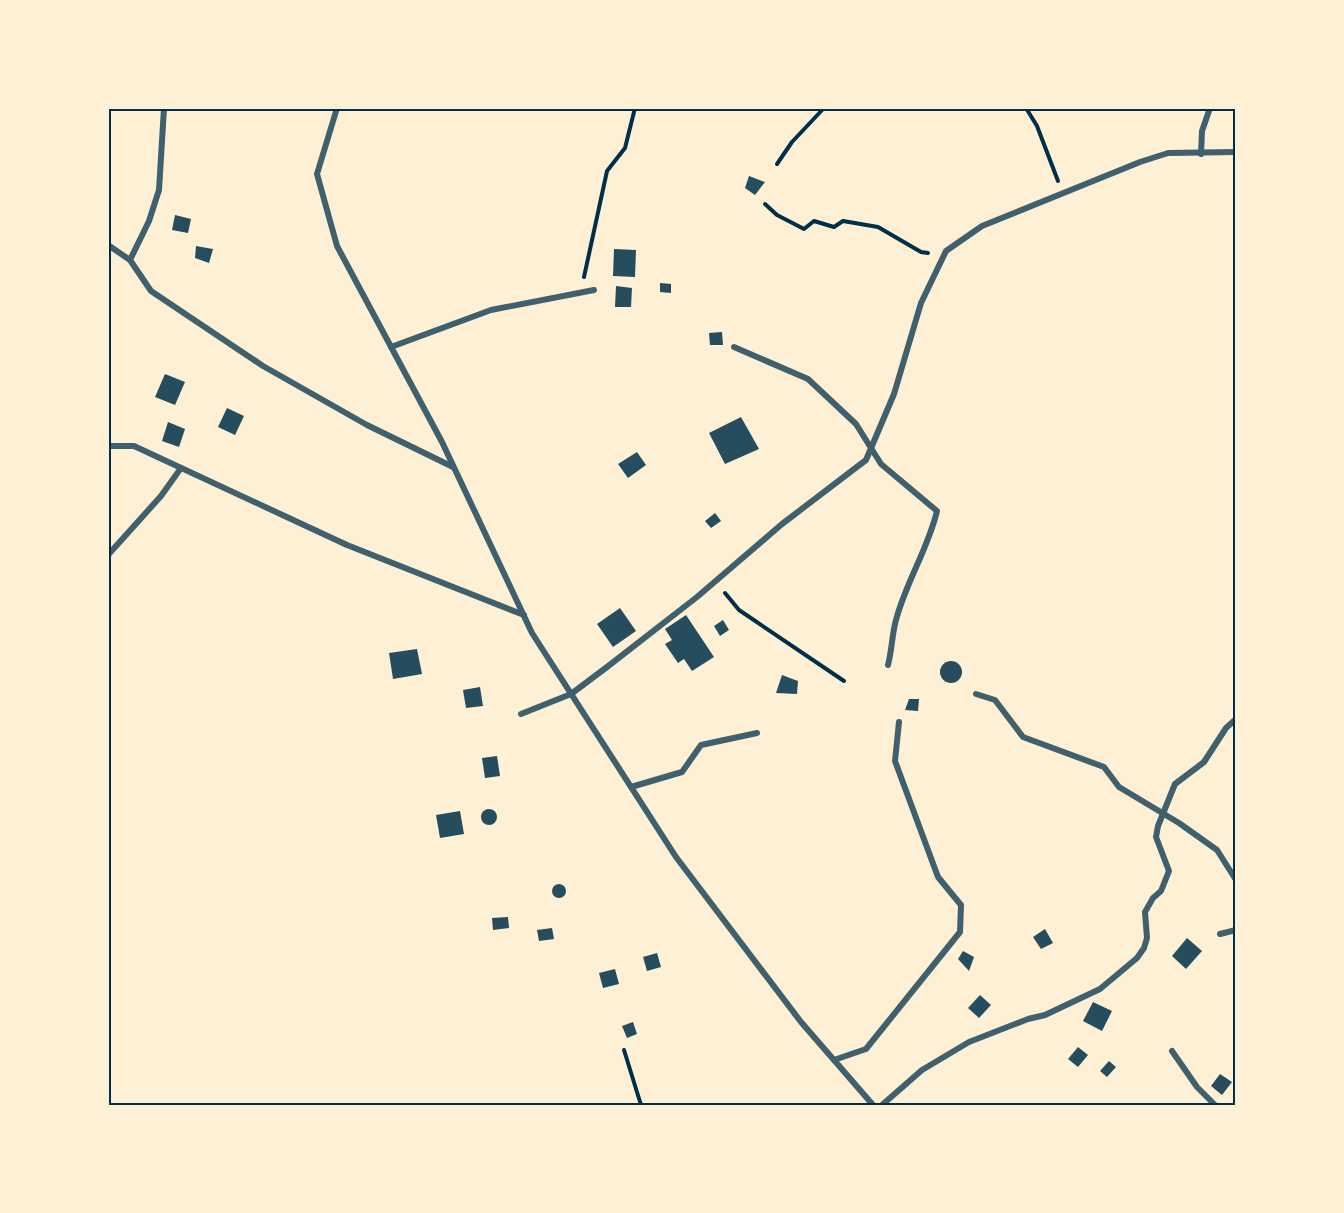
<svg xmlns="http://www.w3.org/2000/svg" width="1344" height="1213" viewBox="0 0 1344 1213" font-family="'Asap Condensed',sans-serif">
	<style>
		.building { fill: #264d5e }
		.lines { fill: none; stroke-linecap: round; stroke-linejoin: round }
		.path { stroke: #003049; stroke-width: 4 }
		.minor { stroke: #3f606c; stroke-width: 6 }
		.neatline { fill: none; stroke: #003049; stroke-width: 2 }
	</style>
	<rect width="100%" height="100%" fill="#fdf0d5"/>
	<g class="building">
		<polygon points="749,176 765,182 755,195 745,188"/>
		<polygon points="175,215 191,219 188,233 172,230"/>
		<polygon points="196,246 213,249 209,263 195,258"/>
		<polygon points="614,249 636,250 635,277 613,276"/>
		<polygon points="660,283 671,284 671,293 660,292"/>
		<polygon points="616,286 632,288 631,307 615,307"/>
		<polygon points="722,332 723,345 710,345 709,333"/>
		<polygon points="165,374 185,382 175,405 155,397"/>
		<polygon points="227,408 244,416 235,435 218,427"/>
		<polygon points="741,417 759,449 725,464 709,433"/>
		<polygon points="168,422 185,429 179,447 162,441"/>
		<polygon points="637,452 646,465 628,478 618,464"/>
		<polygon points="715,513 721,521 711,528 705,521"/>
		<polygon points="620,608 636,631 613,647 597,624"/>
		<polygon points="686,615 714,657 692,671 684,659 678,663 665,644 672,640 665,629"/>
		<polygon points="723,620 729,630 720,636 714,626"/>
		<polygon points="417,649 422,674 393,679 389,653"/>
		<circle cx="951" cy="672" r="11"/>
		<polygon points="782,675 798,681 797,694 776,693"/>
		<polygon points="480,687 483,706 466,708 463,690"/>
		<polygon points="909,699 919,699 918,711 905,710"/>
		<polygon points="497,756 500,776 485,778 482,758"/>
		<circle cx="489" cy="817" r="8"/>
		<polygon points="460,811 464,834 440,838 436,815"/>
		<circle cx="559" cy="891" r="7"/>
		<polygon points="508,917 509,928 493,930 492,918"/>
		<polygon points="552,928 554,939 539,941 537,930"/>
		<polygon points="1045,929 1053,943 1041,949 1033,937"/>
		<polygon points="1187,938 1202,951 1186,969 1172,956"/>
		<polygon points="963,951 974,957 969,971 958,959"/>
		<polygon points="657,953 661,967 647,971 643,957"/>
		<polygon points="615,969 619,984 603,988 599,973"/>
		<polygon points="980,995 991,1005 979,1018 968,1008"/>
		<polygon points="1093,1002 1112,1011 1102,1031 1083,1021"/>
		<polygon points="633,1022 637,1034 627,1038 622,1026"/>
		<polygon points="1078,1047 1088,1055 1078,1067 1068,1059"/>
		<polygon points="1109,1061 1116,1067 1107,1077 1100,1071"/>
		<polygon points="1220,1074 1232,1082 1222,1095 1211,1086"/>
	</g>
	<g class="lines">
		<g class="path">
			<polyline points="1026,108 1037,126 1058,181"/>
			<polyline points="777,164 792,142 824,108"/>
			<polyline points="765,204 777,215 804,229 814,221 834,227 843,221 878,227 921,252 928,253"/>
			<polyline points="584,277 607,171 625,148 635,108"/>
			<polyline points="725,593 739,610 844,681"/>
			<polyline points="624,1050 641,1105"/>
		</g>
		<g class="minor">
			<polyline points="337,108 317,174 337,246 442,442 532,633 676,857 801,1022 873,1105"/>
			<polyline points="1201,154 1202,131 1210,108"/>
			<polyline points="108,245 130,260 151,291 263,366 367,425 453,467"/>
			<polyline points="130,260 149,221 159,190 164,108"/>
			<polyline points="391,347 491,310 594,290"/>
			<path d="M734 347 808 379 856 424 881 464 937 511C928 549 906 582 896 620 892 634 892 650 888 665"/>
			<polyline points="108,446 134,446 347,545 524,615"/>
			<polyline points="108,555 161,496 181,468"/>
			<polyline points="976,694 995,700 1023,737 1104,767 1119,787 1179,823 1217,850 1236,880"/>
			<polyline points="521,714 571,694 607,667 697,597 782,524 866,460 894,394 921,303 946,251 982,226 1140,162 1168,153 1236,152"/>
			<polyline points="631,787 682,772 701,745 757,733"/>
			<polyline points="1220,934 1236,930"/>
			<polyline points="1172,1051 1197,1087 1215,1105"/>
			<polyline points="834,1060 866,1049 960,932 961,905 938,877 895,761 899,722"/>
			<polyline points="882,1105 922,1070 969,1042 1028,1019 1045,1015 1100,989 1137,958 1144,948 1147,938 1145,912 1153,898 1161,891 1169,871 1156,837 1158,826 1175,784 1204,762 1226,728 1236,719"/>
		</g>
	</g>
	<rect width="1344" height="1213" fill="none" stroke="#fdf0d5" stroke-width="219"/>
	<rect x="110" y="110" width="1124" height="994" class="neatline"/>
</svg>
